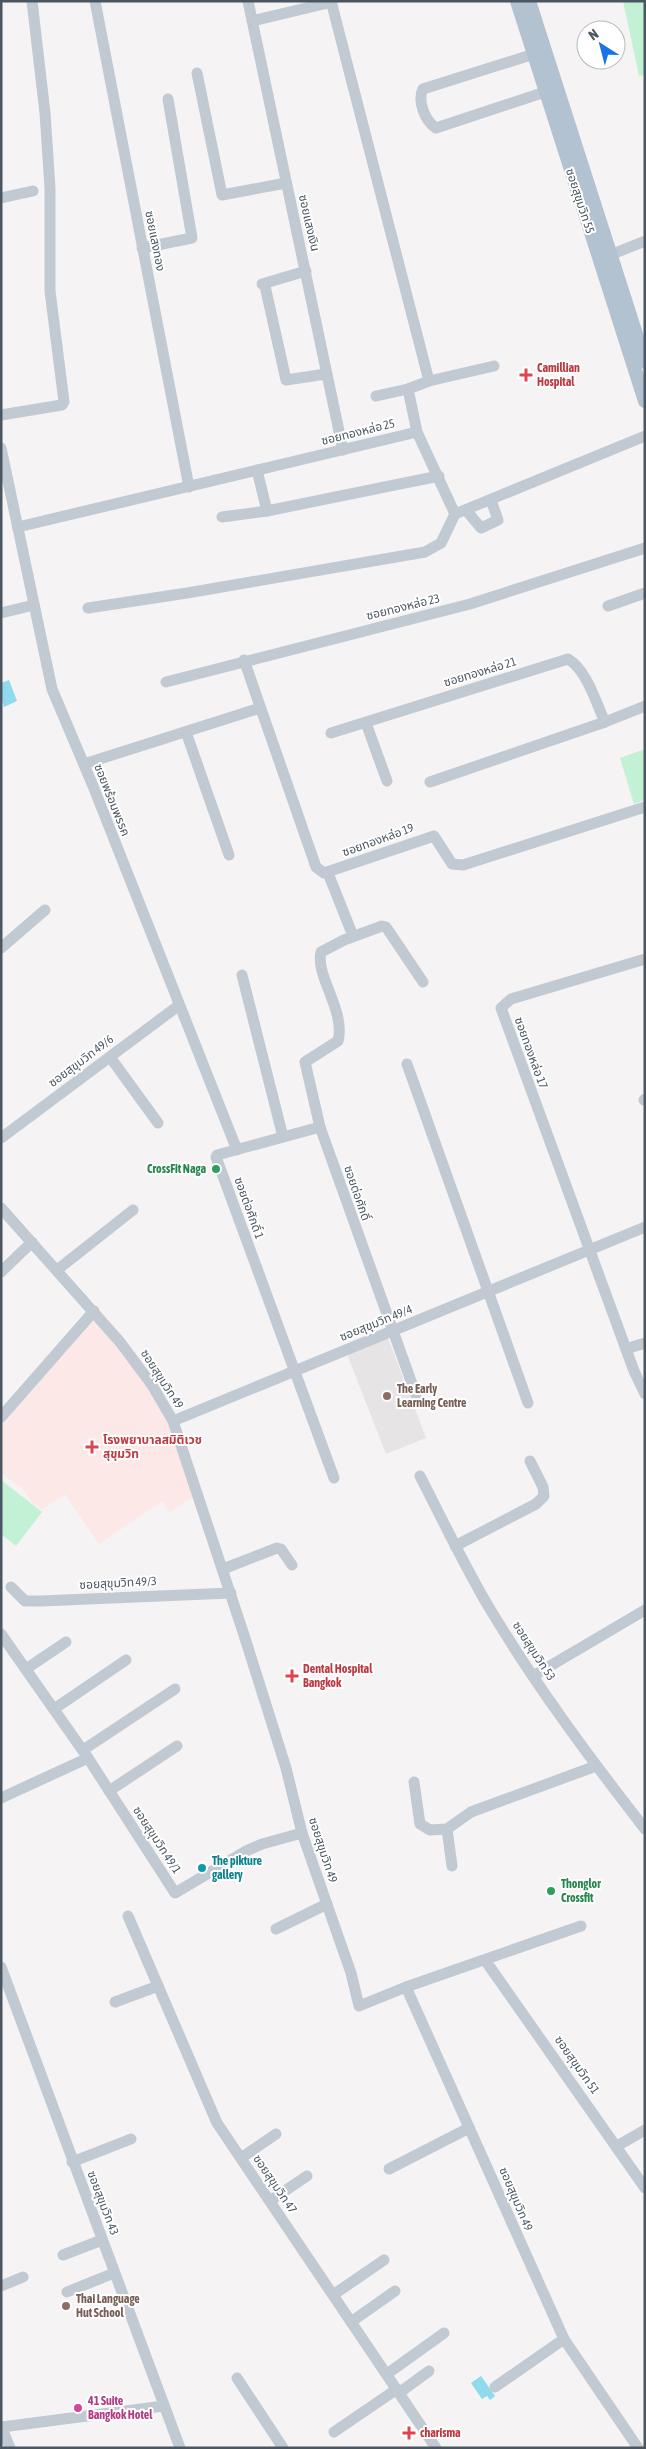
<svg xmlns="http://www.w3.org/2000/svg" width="646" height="2449" viewBox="0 0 646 2449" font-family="'Asap Condensed','Noto Sans Thai',sans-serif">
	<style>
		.education { fill: #e6e4e5 }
		.medical { fill: #fce8e6 }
		.green { fill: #c3f1d5 }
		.water { fill: #90daee }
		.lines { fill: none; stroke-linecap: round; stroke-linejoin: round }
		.minor { stroke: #c1cad2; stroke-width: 11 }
		.major { stroke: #b3c2d1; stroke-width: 14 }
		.health-dot { fill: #e0444e; stroke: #fff; stroke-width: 2 }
		.leisure-dot { fill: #2e9e5b; stroke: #fff; stroke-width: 2 }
		.education-dot { fill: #8d6e63; stroke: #fff; stroke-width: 2 }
		.culture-dot { fill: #0f9aa8; stroke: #fff; stroke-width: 2 }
		.hotel-dot { fill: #d1479c; stroke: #fff; stroke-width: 2 }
		.labels { text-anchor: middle; stroke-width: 4; stroke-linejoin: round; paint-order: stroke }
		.street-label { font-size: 12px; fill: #4a5661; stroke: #fff }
		.health-label { font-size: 12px; font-weight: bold; fill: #be3a42; stroke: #fff; text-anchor: start }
		.leisure-label { font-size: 12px; font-weight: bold; fill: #27864d; stroke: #fff; text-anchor: end }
		.education-label { font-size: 12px; font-weight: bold; fill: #785e54; stroke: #fff; text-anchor: start }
		.culture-label { font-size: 12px; font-weight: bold; fill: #0d838f; stroke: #fff; text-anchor: start }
		.hotel-label { font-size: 12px; font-weight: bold; fill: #b23c85; stroke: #fff; text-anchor: start }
	</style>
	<rect width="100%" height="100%" fill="#f5f3f3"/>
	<polygon class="education" points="388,1338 426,1438 386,1454 347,1354"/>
	<polygon class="medical" points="97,1314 151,1383 198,1494 170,1512 162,1501 99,1544 65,1494 41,1510 37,1504 34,1506 23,1489 1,1473 1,1421"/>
	<g class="green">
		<polygon points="623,1 645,1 645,75 639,76"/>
		<polygon points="645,749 645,800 634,804 620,758"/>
		<polygon points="1,1480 42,1512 16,1546 1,1534"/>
	</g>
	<g class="water">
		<polygon points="9,680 17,701 4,707 1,698 1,683"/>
		<polygon points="481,2376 495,2396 490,2400 487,2396 482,2399 471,2383"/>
	</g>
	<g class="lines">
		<g class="minor">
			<polyline points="95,1 189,487"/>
			<polyline points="248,1 343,450"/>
			<polyline points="331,1 429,381 408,389 417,432 455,514"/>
			<polyline points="252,21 332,2"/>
			<path d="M534 54 423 89C417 101 425 121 436 128L545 92"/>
			<polyline points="197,73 222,195 286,183"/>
			<polyline points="1,198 33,191"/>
			<polyline points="142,248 192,238 168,99"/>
			<polyline points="610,255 645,241"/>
			<polyline points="306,271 262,284 265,286 286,380 326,374"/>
			<polyline points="429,381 494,366"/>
			<polyline points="376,396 408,389"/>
			<polyline points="1,415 62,405 64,402 50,291 50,188 45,113 32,1"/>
			<polyline points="1,448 52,689 93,786 237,1150"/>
			<polyline points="257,470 267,511"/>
			<polyline points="466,510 481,528 498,520 491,500"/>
			<polyline points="455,514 645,436"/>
			<polyline points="222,517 267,511 439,476"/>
			<polyline points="18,527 417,432"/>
			<polyline points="608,606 645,593"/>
			<polyline points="88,608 187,593 425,552 441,543 455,514"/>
			<polyline points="1,613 34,605"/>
			<polyline points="244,660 316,867 324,873 434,836 452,864 463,865 645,807"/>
			<polyline points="166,682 470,604 645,548"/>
			<polyline points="366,723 387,781"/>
			<polyline points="186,732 229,855"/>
			<path d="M331 733 568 659C587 670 596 703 605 722"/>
			<polyline points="84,764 260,708"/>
			<polyline points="430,782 605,722 645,706"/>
			<polyline points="328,873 353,936"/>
			<polyline points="1,948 45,910"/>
			<polyline points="645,959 511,999 501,1008 634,1371 645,1394"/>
			<polyline points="242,975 283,1137"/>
			<polyline points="110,1057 158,1123"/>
			<polyline points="407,1064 528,1403"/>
			<polyline points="644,1100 645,1099"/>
			<polyline points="320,1127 217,1155 216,1157 334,1478"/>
			<polyline points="1,1138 178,1006"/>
			<polyline points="1,1208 120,1342 152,1385 173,1421 244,1635 286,1768 302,1833 351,1973 359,2006 406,1987 581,1926"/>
			<polyline points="57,1270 133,1210"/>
			<polyline points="1,1272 32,1242"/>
			<polyline points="626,1349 645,1343"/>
			<path d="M416 1395 320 1127 305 1062 338 1041C346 1011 315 976 321 952L344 940 382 926 386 927 423 982"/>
			<polyline points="1,1417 94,1311"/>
			<polyline points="173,1421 645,1227"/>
			<path d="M420 1476C442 1519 463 1563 487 1604 534 1683 589 1757 645 1829"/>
			<polyline points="455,1546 536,1504 544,1496 543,1487 530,1461"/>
			<polyline points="223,1569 277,1548 281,1549 292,1565"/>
			<polyline points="11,1587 25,1601 41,1601 231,1593"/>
			<polyline points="1,1634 88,1758 175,1893 246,1851 262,1844 302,1833"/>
			<polyline points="26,1669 66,1642"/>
			<polyline points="533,1676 645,1610"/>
			<polyline points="54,1709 126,1660"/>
			<polyline points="83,1750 175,1689"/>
			<polyline points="414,1782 420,1824 430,1830 447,1829 471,1812 596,1766"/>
			<polyline points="109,1791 177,1746"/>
			<polyline points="1,1798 88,1758"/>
			<polyline points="447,1829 452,1866"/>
			<polyline points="128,1916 217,2123 436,2448"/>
			<polyline points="276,1929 327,1904"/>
			<polyline points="485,1960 645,2188"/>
			<polyline points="1,1967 180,2448"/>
			<polyline points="406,1987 564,2339 638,2448"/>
			<polyline points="115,2002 158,1986"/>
			<polyline points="617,2146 645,2130"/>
			<polyline points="241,2158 276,2134"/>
			<polyline points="72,2162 131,2139"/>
			<polyline points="389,2169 469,2128"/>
			<polyline points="270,2201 307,2176"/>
			<polyline points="63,2255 102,2240"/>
			<polyline points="1,2286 23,2277"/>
			<polyline points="67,2292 114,2273"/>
			<polyline points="333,2295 384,2260"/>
			<polyline points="351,2322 395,2291"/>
			<polyline points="387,2374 444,2333"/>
			<polyline points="237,2378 283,2448"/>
			<polyline points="495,2387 564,2339"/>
			<polyline points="399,2393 429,2371"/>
			<polyline points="1,2426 10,2448"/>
			<polyline points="2,2427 164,2406"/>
			<polyline points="334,2432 397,2389"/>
		</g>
		<g class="major">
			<polyline points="517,1 645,401"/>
			<polyline points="529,1 645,362"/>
		</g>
	</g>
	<g class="health-dot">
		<path d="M523.5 367.5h5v5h5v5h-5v5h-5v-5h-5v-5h5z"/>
		<path d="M89.5 1439.5h5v5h5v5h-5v5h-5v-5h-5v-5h5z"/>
		<path d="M289.5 1668.5h5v5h5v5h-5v5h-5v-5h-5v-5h5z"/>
		<path d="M406.5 2425.5h5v5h5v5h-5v5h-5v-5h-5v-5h5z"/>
	</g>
	<g class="leisure-dot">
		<circle cx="216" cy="1169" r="5"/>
		<circle cx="551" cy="1891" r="5"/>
	</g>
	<g class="education-dot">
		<circle cx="387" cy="1396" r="5"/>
		<circle cx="66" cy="2306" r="5"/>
	</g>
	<circle class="culture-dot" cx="202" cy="1868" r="5"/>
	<circle class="hotel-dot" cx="78" cy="2408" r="5"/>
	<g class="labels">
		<g class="street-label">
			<text transform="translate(580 201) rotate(72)" y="4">ซอยสุขุมวิท 55</text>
			<text transform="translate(309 223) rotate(77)" y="4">ซอยแสงเงิน</text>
			<text transform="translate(155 241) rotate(79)" y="4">ซอยแสงทอง</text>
			<text transform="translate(358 432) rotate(-14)" y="4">ซอยทองหล่อ 25</text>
			<text transform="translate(403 607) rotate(-14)" y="4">ซอยทองหล่อ 23</text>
			<text transform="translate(480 672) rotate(-17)" y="4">ซอยทองหล่อ 21</text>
			<text transform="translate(112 800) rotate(68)" y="4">ซอยพร้อมพรรค</text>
			<text transform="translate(378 840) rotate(-20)" y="4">ซอยทองหล่อ 19</text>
			<text transform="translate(531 1053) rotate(70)" y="4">ซอยทองหล่อ 17</text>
			<text transform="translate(81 1061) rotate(-37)" y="4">ซอยสุขุมวิท 49/6</text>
			<text transform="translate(357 1193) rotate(71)" y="4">ซอยต่อศักดิ์</text>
			<text transform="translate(249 1208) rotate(70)" y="4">ซอยต่อศักดิ์ 1</text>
			<text transform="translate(376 1323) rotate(-22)" y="4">ซอยสุขุมวิท 49/4</text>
			<text transform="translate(162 1379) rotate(57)" y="4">ซอยสุขุมวิท 49</text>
			<text transform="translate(118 1583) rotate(-3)" y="4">ซอยสุขุมวิท 49/3</text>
			<text transform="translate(534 1651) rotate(57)" y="4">ซอยสุขุมวิท 53</text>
			<text transform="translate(157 1840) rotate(57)" y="4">ซอยสุขุมวิท 49/1</text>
			<text transform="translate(323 1850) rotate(72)" y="4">ซอยสุขุมวิท 49</text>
			<text transform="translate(577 2065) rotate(55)" y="4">ซอยสุขุมวิท 51</text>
			<text transform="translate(275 2184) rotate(56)" y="4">ซอยสุขุมวิท 47</text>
			<text transform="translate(516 2199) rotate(67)" y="4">ซอยสุขุมวิท 49</text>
			<text transform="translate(103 2203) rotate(69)" y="4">ซอยสุขุมวิท 43</text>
		</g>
		<g class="health-label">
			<text x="537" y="372">Camillian<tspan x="537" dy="14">Hospital</tspan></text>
			<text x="103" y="1444">โรงพยาบาลสมิติเวช<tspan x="103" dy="14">สุขุมวิท</tspan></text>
			<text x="303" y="1673">Dental Hospital<tspan x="303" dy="14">Bangkok</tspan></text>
			<text x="420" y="2437">charisma</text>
		</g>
		<g class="leisure-label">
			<text x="206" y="1173">CrossFit Naga</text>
			<text x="561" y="1888" text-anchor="start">Thonglor<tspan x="561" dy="14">Crossfit</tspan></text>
		</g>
		<g class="education-label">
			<text x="397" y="1393">The Early<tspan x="397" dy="14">Learning Centre</tspan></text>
			<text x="76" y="2303">Thai Language<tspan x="76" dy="14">Hut School</tspan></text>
		</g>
		<g class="culture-label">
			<text x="212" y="1865">The pikture<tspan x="212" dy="14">gallery</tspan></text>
		</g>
		<g class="hotel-label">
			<text x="88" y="2405">41 Suite<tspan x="88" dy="14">Bangkok Hotel</tspan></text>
		</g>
	</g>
	<rect width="646" height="2449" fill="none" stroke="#4a5661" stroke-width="5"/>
	<g transform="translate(601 45) rotate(324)"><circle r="24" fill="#ffffff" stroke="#b7bbc0"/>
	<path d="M0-4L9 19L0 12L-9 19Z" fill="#1a73e8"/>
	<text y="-8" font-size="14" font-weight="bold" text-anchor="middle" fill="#4a5661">N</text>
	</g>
</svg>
